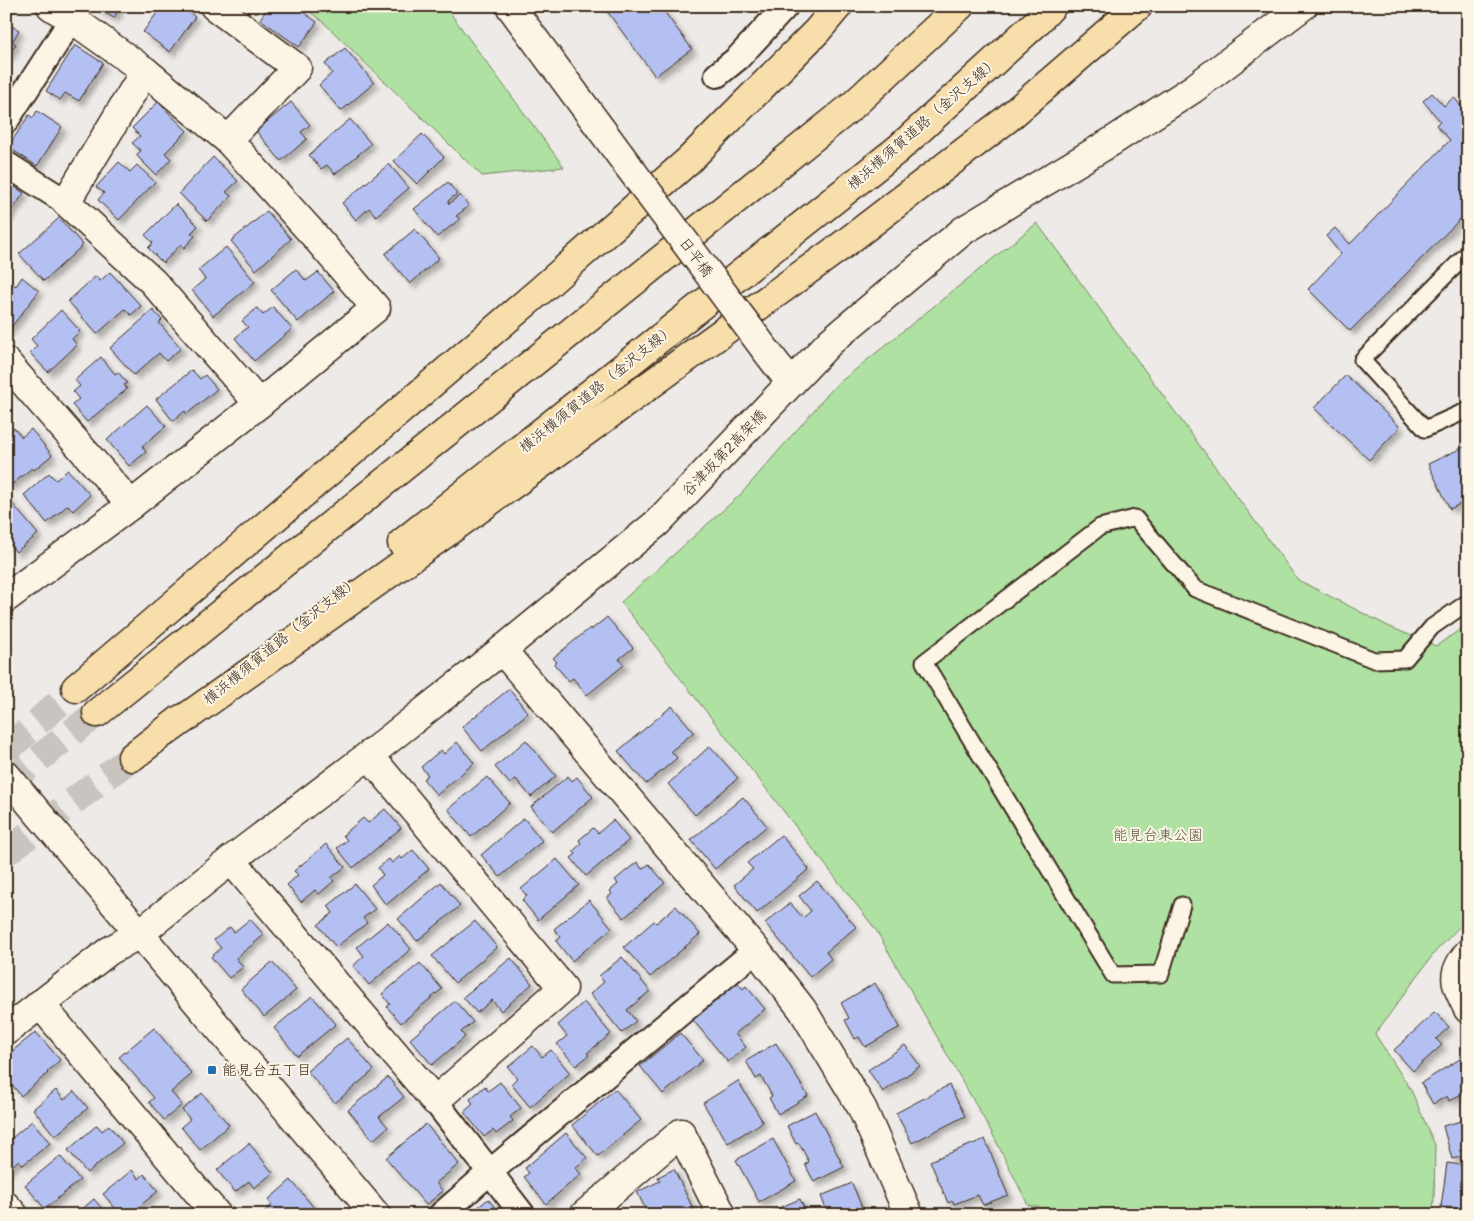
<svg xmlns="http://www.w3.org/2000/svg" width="1474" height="1221" viewBox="0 0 1474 1221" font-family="Mali,'Klee One',sans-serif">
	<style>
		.green { fill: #afe1a2; stroke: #758660 }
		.building { fill: #b3c0f1; stroke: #3b2a1e; filter: url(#shadow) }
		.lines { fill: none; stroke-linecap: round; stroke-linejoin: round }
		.motorway-tunnel { stroke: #c9c4bf; stroke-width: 28; stroke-dasharray: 28 14; stroke-linecap: butt }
		.service-casing { stroke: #3b2a1e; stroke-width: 19 }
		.pedestrian-casing { stroke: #3b2a1e; stroke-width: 28 }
		.minor-casing { stroke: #3b2a1e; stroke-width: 31 }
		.tertiary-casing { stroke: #3b2a1e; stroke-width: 31 }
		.motorway-casing { stroke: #3b2a1e; stroke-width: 31 }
		.service { stroke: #fcf5e5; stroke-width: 15 }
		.pedestrian { stroke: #fcf5e5; stroke-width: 24 }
		.minor { stroke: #fcf5e5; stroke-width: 28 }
		.tertiary { stroke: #fcf5e5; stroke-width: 28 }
		.motorway { stroke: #f8deab; stroke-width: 28 }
		.tertiary-bridge-casing { stroke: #3b2a1e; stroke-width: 31; stroke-linecap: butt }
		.tertiary-bridge { stroke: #fcf5e5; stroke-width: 28 }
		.poi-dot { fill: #1f6fb2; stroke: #fcf5e5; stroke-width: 2 }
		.labels { text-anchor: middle; stroke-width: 4; stroke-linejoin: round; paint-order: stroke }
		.street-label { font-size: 15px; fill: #3b2a1e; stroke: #fcf5e5 }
		.park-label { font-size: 15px; fill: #58583f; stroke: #fcf5e5 }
		.poi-label { font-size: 15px; fill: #3b2a1e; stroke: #fcf5e5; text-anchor: start }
	</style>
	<defs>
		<filter id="shadow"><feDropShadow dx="4.5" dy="4.5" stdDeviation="2.5" flood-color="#0004"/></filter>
	</defs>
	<rect width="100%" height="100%" fill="#edeae7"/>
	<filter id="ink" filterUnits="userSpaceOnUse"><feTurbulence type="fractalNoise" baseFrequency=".02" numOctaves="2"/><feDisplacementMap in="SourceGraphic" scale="10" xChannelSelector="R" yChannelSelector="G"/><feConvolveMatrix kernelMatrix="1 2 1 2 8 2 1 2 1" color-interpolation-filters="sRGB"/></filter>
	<g filter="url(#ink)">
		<g class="green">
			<polygon points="302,6 445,6 564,167 482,176 323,22"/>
			<polygon points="1037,223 1298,580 1390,627 1436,646 1468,624 1468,918 1435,952 1375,1034 1411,1090 1435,1145 1434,1201 1432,1215 1086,1215 1028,1205 992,1133 876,930 621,602 741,494 835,386"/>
		</g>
		<g class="building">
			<polygon points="93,6 120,6 114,18"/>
			<polygon points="162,6 181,6 195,17 170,52 143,32"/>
			<polygon points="269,6 295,6 317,22 299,47 260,19"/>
			<polygon points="603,6 660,6 692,49 655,76"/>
			<polygon points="6,23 19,30 12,42 16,44 6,60"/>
			<polygon points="75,45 103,63 79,101 65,93 60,100 46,91"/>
			<polygon points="345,48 374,83 341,111 319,85 332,73 325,64"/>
			<polygon points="1432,93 1444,106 1454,97 1462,108 1468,102 1468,211 1350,331 1308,289 1341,254 1326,236 1335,228 1350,244 1450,140 1436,125 1440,121 1423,101"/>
			<polygon points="158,102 187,131 165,153 171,159 156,175 136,155 141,151 132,143 140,136 132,128"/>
			<polygon points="291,102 310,125 301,132 307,139 281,161 256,131"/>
			<polygon points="37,111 62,127 37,166 8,147 29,115 33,118"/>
			<polygon points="350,119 371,144 335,174 327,165 321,169 309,155"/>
			<polygon points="422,134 444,157 417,184 394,161"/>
			<polygon points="213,157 238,181 226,192 231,196 207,221 179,193"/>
			<polygon points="119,162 130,172 137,165 155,182 119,220 98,200 104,193 96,187"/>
			<polygon points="389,164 409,188 376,216 369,208 356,220 342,203"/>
			<polygon points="6,181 24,193 6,219"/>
			<polygon points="448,182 457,194 448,201 449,204 460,195 469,206 456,216 460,219 437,237 414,209"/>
			<polygon points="176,204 198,226 191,233 195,236 184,248 181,244 163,263 148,248 153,243 145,235"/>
			<polygon points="267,211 291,239 256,270 231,241"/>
			<polygon points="59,218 83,245 44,281 19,254"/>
			<polygon points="415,229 439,258 410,284 385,254"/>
			<polygon points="226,247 255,282 213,316 192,290 205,279 198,270"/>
			<polygon points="296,269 306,281 318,272 334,291 298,322 271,290"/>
			<polygon points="110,272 141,306 131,315 125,309 97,334 68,301 96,276 100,281"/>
			<polygon points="22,277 39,291 6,334 6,284 9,281 16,286"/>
			<polygon points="273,307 292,329 254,361 235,338 248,327 242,321 257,308 263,315"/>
			<polygon points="61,310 80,331 72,339 77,345 48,372 30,353 37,346 31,339"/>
			<polygon points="153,310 162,320 159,323 181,348 166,361 159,353 134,375 110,348"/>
			<polygon points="101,357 115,374 118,372 127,383 124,385 127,389 87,422 72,405 79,399 73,392 80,386 75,380"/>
			<polygon points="192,370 200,379 205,375 217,389 187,414 185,411 173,421 156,399"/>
			<polygon points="1346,375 1400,427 1369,460 1314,408"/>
			<polygon points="147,405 166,426 142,446 146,452 129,466 107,440"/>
			<polygon points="14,428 22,437 31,429 52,455 34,470 32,468 10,486 6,481 6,435"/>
			<polygon points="1468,445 1468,500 1450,509 1428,464"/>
			<polygon points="68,470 90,495 73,511 68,505 47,523 24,495 49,473 56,480"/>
			<polygon points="6,496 38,534 16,552 10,544 6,547"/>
			<polygon points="607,617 633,648 619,659 624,665 587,695 573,678 569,681 554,664 557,662 553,658 590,628 591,630"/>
			<polygon points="509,689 528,713 482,751 462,727"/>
			<polygon points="672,706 694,732 671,751 677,758 646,784 618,751"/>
			<polygon points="526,740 556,776 531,797 516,779 510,784 495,767"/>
			<polygon points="457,742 474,763 437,795 423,779 428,775 421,767 441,750 444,754"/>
			<polygon points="710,746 738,778 695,815 668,784"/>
			<polygon points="568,776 572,781 577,777 593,797 552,832 531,807"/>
			<polygon points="487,777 510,803 471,837 448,809"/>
			<polygon points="743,797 767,826 715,869 691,840"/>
			<polygon points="385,809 401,828 353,868 337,848 347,840 343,835 363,818 368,823"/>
			<polygon points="524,818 542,841 500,877 481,855"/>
			<polygon points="613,820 629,840 586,876 571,858 576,854 573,851 581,844 579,840 593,828 598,833"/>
			<polygon points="781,835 809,869 757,913 734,885 753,869 747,863"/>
			<polygon points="326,844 345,867 331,878 334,881 319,894 315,890 301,902 287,885 298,875 294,871"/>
			<polygon points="413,850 429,869 386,905 371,885 383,875 378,868 389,859 392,863 400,856 402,859"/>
			<polygon points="557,859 579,885 538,920 522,900 527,896 521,889"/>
			<polygon points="637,862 642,869 649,864 665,883 624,918 607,898 612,894 610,891 618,884 615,880"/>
			<polygon points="817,881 856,927 826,952 831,959 810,977 765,923 790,903 803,918 811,911 799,896"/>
			<polygon points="441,882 460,906 417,941 398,919"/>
			<polygon points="355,884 375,909 363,918 367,923 336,947 318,925 333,913 328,906"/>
			<polygon points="589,900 612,928 572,961 556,941 561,937 554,929"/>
			<polygon points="676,906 700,934 650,977 624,947 654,921 656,923"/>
			<polygon points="250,919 264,935 236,958 243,967 229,978 211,957 221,948 214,940 230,927 234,932"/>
			<polygon points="475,921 497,947 455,983 432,956"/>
			<polygon points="388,922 411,949 369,985 353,966 364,956 357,947"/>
			<polygon points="622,957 650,991 627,1010 636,1021 622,1033 590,994 604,982 599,976"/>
			<polygon points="511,958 532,984 501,1011 492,1000 477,1013 463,997"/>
			<polygon points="272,962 296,990 264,1017 241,989"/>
			<polygon points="420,963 442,989 401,1023 387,1007 390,1004 382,994"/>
			<polygon points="737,982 743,989 746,986 765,1009 735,1034 746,1047 728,1062 692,1019"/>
			<polygon points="875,983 900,1027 865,1047 859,1037 855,1039 845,1020 849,1018 841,1003"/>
			<polygon points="312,996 336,1024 297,1056 274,1028"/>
			<polygon points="455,1001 473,1022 461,1032 465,1037 432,1065 410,1039"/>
			<polygon points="584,1002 611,1034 587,1053 589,1055 576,1066 557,1044 567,1036 558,1025"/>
			<polygon points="1435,1012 1449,1027 1436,1039 1442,1045 1413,1071 1394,1050"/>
			<polygon points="154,1028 192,1074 171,1092 182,1105 164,1120 149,1102 154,1098 119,1057"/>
			<polygon points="36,1032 60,1060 47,1072 48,1073 21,1096 6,1077 6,1056"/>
			<polygon points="680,1033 703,1060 663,1094 640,1066"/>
			<polygon points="347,1038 374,1070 335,1103 307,1071"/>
			<polygon points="776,1043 808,1096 778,1114 769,1098 772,1096 761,1076 756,1079 746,1061"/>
			<polygon points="905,1045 920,1066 883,1092 868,1070"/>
			<polygon points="533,1046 542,1057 551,1050 570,1073 530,1107 511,1084 517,1078 508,1067"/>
			<polygon points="1460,1059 1464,1066 1468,1064 1468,1090 1449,1101 1447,1096 1433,1104 1421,1083"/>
			<polygon points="388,1077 404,1097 379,1117 388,1127 373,1140 348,1110"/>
			<polygon points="738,1081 763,1122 728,1143 703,1103"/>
			<polygon points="500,1082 521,1108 510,1117 513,1121 496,1134 493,1130 484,1137 464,1112 473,1104 470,1099 485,1086 488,1091"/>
			<polygon points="949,1085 965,1116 912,1143 896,1113"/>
			<polygon points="615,1089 641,1120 598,1156 572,1125"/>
			<polygon points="56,1090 64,1100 74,1091 88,1108 55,1136 33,1109"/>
			<polygon points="202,1093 229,1125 200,1150 181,1127 190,1119 182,1110"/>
			<polygon points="815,1111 844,1167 814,1182 805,1164 809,1162 799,1143 796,1144 787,1126"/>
			<polygon points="1468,1119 1468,1155 1452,1159 1443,1126"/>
			<polygon points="32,1121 50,1143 23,1165 19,1160 6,1171 6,1143"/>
			<polygon points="426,1124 459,1164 436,1183 443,1191 426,1205 386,1158"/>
			<polygon points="97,1125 102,1131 109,1125 123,1143 87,1173 68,1150"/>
			<polygon points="566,1133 587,1158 575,1168 581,1174 546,1204 524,1177 529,1173 525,1168"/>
			<polygon points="773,1139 796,1181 759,1202 736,1160"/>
			<polygon points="985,1139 1008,1195 983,1205 978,1195 954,1204 953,1201 948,1203 930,1161"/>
			<polygon points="249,1143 273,1173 254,1188 249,1181 235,1192 217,1170"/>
			<polygon points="60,1156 80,1180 45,1209 25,1185"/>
			<polygon points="1447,1163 1468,1166 1468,1210 1441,1207"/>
			<polygon points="674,1169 696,1215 637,1215 646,1210 637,1192 660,1181 658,1177"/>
			<polygon points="132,1170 139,1179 144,1174 158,1191 129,1215 121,1215 103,1194"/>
			<polygon points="291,1180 315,1209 308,1215 266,1215 264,1212 272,1205 268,1200"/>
			<polygon points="852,1183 865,1215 833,1215 832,1212 828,1214 821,1196"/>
			<polygon points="94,1199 107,1215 85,1215 81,1210"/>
			<polygon points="488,1199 501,1215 469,1215"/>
			<polygon points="800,1199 807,1215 762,1215"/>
		</g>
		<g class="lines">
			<g class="motorway-tunnel">
				<polyline points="6,750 76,688"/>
				<polyline points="6,784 97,713"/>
				<polyline points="6,852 132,757"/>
			</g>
			<defs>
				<g id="service">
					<polyline points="1468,253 1362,360 1425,429 1468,410"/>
					<polyline points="1182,905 1161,974 1113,975 924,662 1100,527 1135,518 1195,589 1374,660 1405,659 1432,627 1468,602"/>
				</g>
				<g id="pedestrian">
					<polyline points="717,75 738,58 786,6"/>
					<polyline points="6,121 72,19"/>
					<polyline points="6,164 66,202"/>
					<polyline points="435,1101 523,1215"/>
					<polyline points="441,1215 491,1171 756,950"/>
				</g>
				<g id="minor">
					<polyline points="214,6 297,68 228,140"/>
					<polyline points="145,71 66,202 153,282 259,404"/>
					<polyline points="6,362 131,505"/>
					<polyline points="6,598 131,505 259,404 376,308 313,234 228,140 145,71 72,19 51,6"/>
					<polyline points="502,650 756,950 802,1009 862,1108 909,1215"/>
					<polyline points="231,860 435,1101 563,988 369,755"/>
					<path d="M1468 953C1449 976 1456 984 1468 1009"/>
					<polyline points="40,1004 217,1215"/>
					<polyline points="6,1031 109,951 139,934"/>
					<polyline points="6,1206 14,1215"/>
					<polyline points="584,1215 681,1133 722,1215"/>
				</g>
				<g id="tertiary">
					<polyline points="510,6 629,167"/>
					<polyline points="764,348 791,383"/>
					<polyline points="6,775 376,1215"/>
					<polyline points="139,934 231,860 369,755 502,650 657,523 831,341 964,230 1111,142 1193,89 1303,6"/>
				</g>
				<g id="motorway">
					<polyline points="402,543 898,149 1036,23 1052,6"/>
					<polyline points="76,688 541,290 689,160 817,31 838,6"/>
					<polyline points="97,713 851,107 960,6"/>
					<polyline points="167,731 439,538 844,244 1007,119 1138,6"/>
					<polyline points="132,757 181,719"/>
				</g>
			</defs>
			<use href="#service" class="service-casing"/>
			<use href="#pedestrian" class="pedestrian-casing"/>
			<use href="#minor" class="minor-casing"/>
			<use href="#tertiary" class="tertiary-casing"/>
			<use href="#motorway" class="motorway-casing"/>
			<use href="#service" class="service"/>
			<use href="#pedestrian" class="pedestrian"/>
			<use href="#minor" class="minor"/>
			<use href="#tertiary" class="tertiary"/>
			<use href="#motorway" class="motorway"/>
			<defs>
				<polyline id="tertiary-bridge" points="629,167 764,348"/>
			</defs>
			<use href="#tertiary-bridge" class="tertiary-bridge-casing"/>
			<use href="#tertiary-bridge" class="tertiary-bridge"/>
		</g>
	</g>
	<rect class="poi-dot" x="207" y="1065" width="10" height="10" rx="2.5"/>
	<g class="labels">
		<g class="street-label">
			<text transform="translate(923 123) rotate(-41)" y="5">横浜横須賀道路（金沢支線）</text>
			<text transform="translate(696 257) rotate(53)" y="5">日平橋</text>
			<text transform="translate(597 388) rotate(-39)" y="5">横浜横須賀道路（金沢支線）</text>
			<text transform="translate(724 453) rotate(-46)" y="5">谷津坂第2高架橋</text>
			<text transform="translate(281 640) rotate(-39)" y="5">横浜横須賀道路（金沢支線）</text>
		</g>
		<g class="park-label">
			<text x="1158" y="840">能見台東公園</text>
		</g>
		<g class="poi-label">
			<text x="222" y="1075">能見台五丁目</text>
		</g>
	</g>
	<rect width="1474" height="1221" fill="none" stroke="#fcf5e5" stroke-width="25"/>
	<rect x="12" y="12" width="1449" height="1196" fill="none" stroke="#3b2a1e" stroke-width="2" filter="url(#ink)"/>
</svg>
